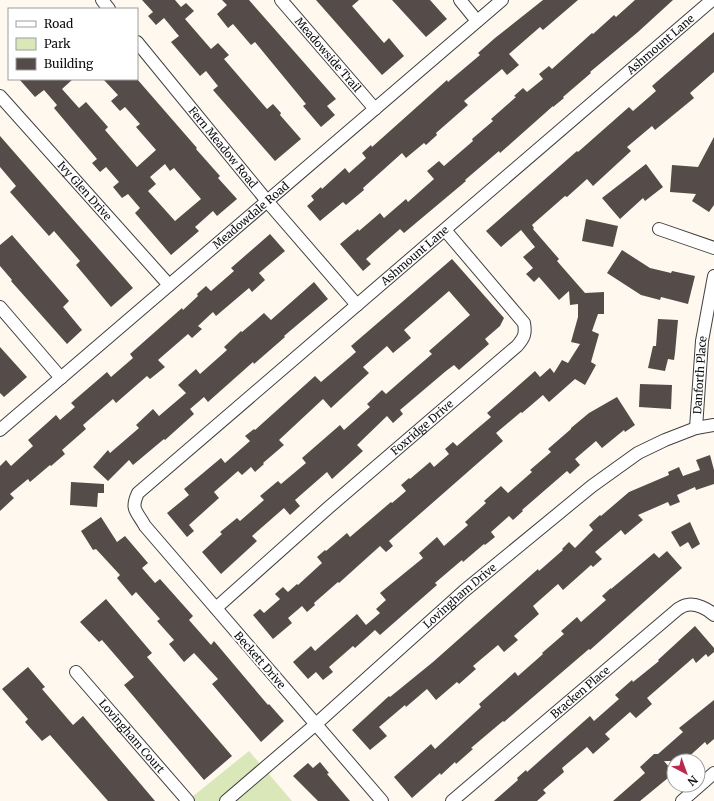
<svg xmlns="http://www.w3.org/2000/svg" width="714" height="801" viewBox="0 0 714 801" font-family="Merriweather,serif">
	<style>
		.green { fill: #dae8b9 }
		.building { fill: #554c4a; fill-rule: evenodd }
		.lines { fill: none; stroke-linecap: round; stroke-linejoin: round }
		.minor-casing { stroke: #404040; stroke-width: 14 }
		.minor { stroke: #fff; stroke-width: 12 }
		.labels { text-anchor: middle; stroke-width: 4; stroke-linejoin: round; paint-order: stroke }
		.street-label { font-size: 11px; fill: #0d0d0d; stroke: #fff }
	</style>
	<rect width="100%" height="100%" fill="#fef8ee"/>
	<polygon class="green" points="249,751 292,801 187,801"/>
	<g class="building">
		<polygon points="142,0 175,0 181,7 186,3 194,11 185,19 211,49 218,43 229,55 224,59 267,109 273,104 281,113 280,115 301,139 275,161 213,90 218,86 206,71 200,76 171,42 179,36 164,18 156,25 148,16 153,12"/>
		<polygon points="222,0 249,0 336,99 327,106 335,115 321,127 303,106 306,104 255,42 251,45 233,24 228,28 217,14 227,5"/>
		<polygon points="316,0 359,0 352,6 384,43 389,38 404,56 382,75"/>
		<polygon points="392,0 430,0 447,19 426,37"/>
		<polygon points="543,0 578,0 543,30 540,27 509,54 519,65 507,75 502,69 496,74 464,101 468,105 436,133 437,135 426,145 424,143 406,158 402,153 363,188 364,190 346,205 343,202 320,221 307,206 314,200 311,196 321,187 322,189 345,168 349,173 366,158 362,153 371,145 372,147 447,80 448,82 480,55 478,53 495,38"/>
		<polygon points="635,0 673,0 638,32 590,72 591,73 563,97 564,98 553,107 553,106 500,153 499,151 465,180 466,181 404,233 400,229 376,250 366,259 371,264 363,271 340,244 358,229 359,231 380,213 384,218 406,199 408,202 434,179 427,171 439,161 444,166 473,141 472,139 493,121 491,119 516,97 514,96 523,88 527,92 543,79 539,74 549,66 552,69 592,33 593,34 614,15 616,17"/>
		<polygon points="714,32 714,72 690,93 694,98 655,130 652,126 627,147 631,151 593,186 587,179 567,197 565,196 532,225 534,228 533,229 559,259 557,261 585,293 604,292 604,314 598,314 592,331 599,334 591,362 596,365 585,385 575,379 549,402 543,395 522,413 521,412 496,433 503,441 389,541 393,546 386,552 380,546 339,583 338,582 314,603 315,605 307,612 302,606 288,618 292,623 273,639 253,615 260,609 264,613 280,599 275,594 283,587 288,592 297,584 298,585 322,563 317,557 325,550 326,551 347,533 350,537 391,502 392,503 406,491 401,485 409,478 410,479 430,462 434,467 449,454 445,449 453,442 457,446 472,433 491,417 487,413 535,371 540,377 550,368 554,373 562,360 568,363 580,344 571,342 578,317 578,304 570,305 569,291 559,300 539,277 534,282 526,274 533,268 523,257 535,247 521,230 501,247 486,231 577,151 578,152 629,107 633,111 656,91 652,86"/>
		<path d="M19 79H73L62 89 79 108 86 102 108 127 105 130 137 167 156 150 136 127 140 124 125 107 120 111 111 101 118 95 103 79H137L197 148 196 149 220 176 218 178 237 199 217 216 213 211 195 227 199 231 171 255 135 213 140 208 128 194 122 198 113 187 119 182 106 167 100 172 92 163 97 159 54 108 57 105 44 90 35 97ZM165 164 170 171 174 168 201 199 175 221 148 191 156 184 150 177Z"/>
		<polygon points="0,136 133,288 111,307 76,265 80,261 54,231 49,236 10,192 16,186 0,167"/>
		<polygon points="714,137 714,205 709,212 692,201 696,194 670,192 672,165 698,167"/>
		<polygon points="646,164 663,187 645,201 643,198 620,219 602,198"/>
		<polygon points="586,219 618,226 613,247 582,241"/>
		<polygon points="270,234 285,251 259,273 265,280 252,292 249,288 216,316 213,312 198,326 202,329 192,338 188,334 158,360 165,367 150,379 147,376 116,403 113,399 83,425 86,429 62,450 65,454 51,466 50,465 30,482 28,479 10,494 14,498 0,511 0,466 6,460 11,466 33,446 28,440 46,424 56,415 60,420 75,407 71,403 107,372 111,377 133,358 130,354 182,308 183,310 198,296 197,294 206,286 211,291 234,271 231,268"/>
		<polygon points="12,235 69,301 63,307 82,330 67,344 11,281 12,280 0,266 0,245"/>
		<polygon points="622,250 650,268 671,273 672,271 695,276 688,304 661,297 660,300 641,295 607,273"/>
		<polygon points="452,259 504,318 500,326 485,339 489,344 459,370 454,365 446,371 400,410 403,414 393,423 387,416 357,445 363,451 332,479 327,472 295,500 300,506 290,515 284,508 252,536 257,541 221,574 202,552 222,534 220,532 237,518 240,521 264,500 260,496 278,481 281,484 306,463 302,458 340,425 344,430 370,407 367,404 382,390 386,394 410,373 432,354 429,351 470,315 449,291 404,330 411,338 393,353 387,346 363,367 369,373 331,408 323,399 279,440 284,445 263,463 264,464 255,472 251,467 242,475 238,471 214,492 219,498 189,525 194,531 187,537 167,513 189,495 184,489 221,458 225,463 250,441 245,436 254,429 255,430 315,376 321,382 356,352 351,346"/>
		<polygon points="314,282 328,299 284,336 285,337 254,364 253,362 208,402 204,397 190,409 194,414 165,440 164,439 133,465 129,460 108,481 93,467 108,450 110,453 139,428 136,425 153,409 159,416 186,393 178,385 196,369 200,374 227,350 224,347 241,331 242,332 264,313 271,320"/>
		<polygon points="658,319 678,320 675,353 674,360 668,359 665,371 648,368 653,346 656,346"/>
		<polygon points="0,347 27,377 4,397 0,393"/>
		<polygon points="640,384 672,385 671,409 639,407"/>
		<polygon points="617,397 635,425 625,432 624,430 602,448 596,441 575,459 580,465 570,474 567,471 522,510 523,511 513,520 509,516 491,532 495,537 485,545 484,544 463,562 462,560 435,583 437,585 380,635 375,630 355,648 353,646 329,667 333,672 323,680 316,672 308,679 293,662 311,646 315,651 357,614 366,625 380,613 376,609 386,600 380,593 423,558 419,553 437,537 444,546 468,525 465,522 486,503 484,501 501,486 508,493 532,472 530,470 551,452 548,449 571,429 571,428 589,413"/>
		<polygon points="710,455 714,470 714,484 696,490 695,487 677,495 680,502 670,506 668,502 638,515 643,520 625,535 621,530 595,552 602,559 593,567 591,565 563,590 558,584 533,606 539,614 514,636 518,640 504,652 498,645 473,666 476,669 459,684 457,682 436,700 427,689 406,707 405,705 379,727 387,736 370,750 352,730 389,696 390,697 433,662 538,569 539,571 563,550 562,549 569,542 575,548 593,530 589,525 600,515 601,516 629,492 669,475 668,472 679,467 683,476 700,470 696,460"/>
		<polygon points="71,482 104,484 104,493 98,493 97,507 70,505"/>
		<polygon points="101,517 117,542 125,536 148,563 142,568 155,583 160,579 193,616 189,620 211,645 214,641 268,705 269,704 284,721 261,742 212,684 218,679 194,653 184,662 169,644 174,640 157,621 160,619 136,592 132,596 117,578 120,575 96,549 93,550 81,531"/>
		<polygon points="690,522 700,544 692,549 688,542 680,547 671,532"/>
		<polygon points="667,551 682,568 590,650 589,649 504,722 503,721 471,748 473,749 456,764 455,762 441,775 440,773 412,798 394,777 431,744 435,749 481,707 479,704 515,672 518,676 543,654 542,653 564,634 561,631 577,617 581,622 606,600 602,596 611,588 611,589 654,553 659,558"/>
		<polygon points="106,599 152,653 147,657 232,756 204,780 124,685 134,677 102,640 99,642 80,622"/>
		<polygon points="695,626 714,648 714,652 708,657 706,654 696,663 693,658 647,698 652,704 636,718 630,712 605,734 610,739 593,754 587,747 562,768 564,772 543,790 546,793 537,801 494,801 518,780 517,778 526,770 527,772 590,716 594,721 619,699 615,695 632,680 633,682 659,661 658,660"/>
		<polygon points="28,667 45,687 42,689 73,725 83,716 155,801 108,801 50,735 42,741 25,722 28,719 2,689"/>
		<polygon points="714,700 714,739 707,745 705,742 684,761 664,761 674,773 640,801 613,801 645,773 640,767 654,754 658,754 683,732 679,728"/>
		<polygon points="320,762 329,773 327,774 350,801 318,801 293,776 308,763 313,768"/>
	</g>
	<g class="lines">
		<defs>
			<g id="minor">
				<polyline points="102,0 109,9"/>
				<path id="s1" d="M281 0 375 109"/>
				<polyline points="460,0 477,21"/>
				<path id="s2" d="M137 42 267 201 357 305"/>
				<path id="s3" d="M0 96 169 285"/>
				<polyline points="659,229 714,248"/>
				<polyline points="0,307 61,378"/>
				<path id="s4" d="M696 428 702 341 714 276"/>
				<path id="s5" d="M0 430 502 0"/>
				<path id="s6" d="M216 608 328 508 517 346C524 338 526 334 524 323L445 230"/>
				<path id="s7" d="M76 672 188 801"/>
				<path id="s8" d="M226 801 316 724 464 591 592 486 638 453 665 440 696 428 714 425"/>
				<path id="s9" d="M382 801 145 526C137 511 130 510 138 493L712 0"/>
				<path id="s10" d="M452 801 678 609C680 608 684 605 687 605 696 603 708 609 714 615"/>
				<polyline points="682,801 714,773"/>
			</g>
		</defs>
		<use href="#minor" class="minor-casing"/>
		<use href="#minor" class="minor"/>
	</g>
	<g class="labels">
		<g class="street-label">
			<text dy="4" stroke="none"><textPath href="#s9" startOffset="1088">Ashmount Lane</textPath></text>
			<text dy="4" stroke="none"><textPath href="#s1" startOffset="72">Meadowside Trail</textPath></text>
			<text dy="4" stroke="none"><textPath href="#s2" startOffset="136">Fern Meadow Road</textPath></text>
			<text dy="4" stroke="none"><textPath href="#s3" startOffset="127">Ivy Glen Drive</textPath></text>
			<text dy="4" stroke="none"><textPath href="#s5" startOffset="330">Meadowdale Road</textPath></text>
			<text dy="4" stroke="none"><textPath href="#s9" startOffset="764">Ashmount Lane</textPath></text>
			<text dy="4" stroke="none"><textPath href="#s4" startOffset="53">Danforth Place</textPath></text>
			<text dy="4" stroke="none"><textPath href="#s6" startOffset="274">Foxridge Drive</textPath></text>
			<text dy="4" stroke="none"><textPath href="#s8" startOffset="311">Lovingham Drive</textPath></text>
			<text transform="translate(260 660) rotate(49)" y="4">Beckett Drive</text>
			<text dy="4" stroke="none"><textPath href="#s10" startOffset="168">Bracken Place</textPath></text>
			<text dy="4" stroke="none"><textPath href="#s7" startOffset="85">Lovingham Court</textPath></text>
		</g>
	</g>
	<rect x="8" y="8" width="130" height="72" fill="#ffffff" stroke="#9e9e9e"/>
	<rect x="16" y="21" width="20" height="6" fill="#ffffff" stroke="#9e9e9e"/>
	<text x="44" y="28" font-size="12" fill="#0d0d0d">Road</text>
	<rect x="16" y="38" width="20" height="12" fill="#dae8b9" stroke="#9e9e9e"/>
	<text x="44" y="48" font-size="12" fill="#0d0d0d">Park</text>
	<rect x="16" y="58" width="20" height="12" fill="#554c4a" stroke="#9e9e9e"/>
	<text x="44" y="68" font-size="12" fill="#0d0d0d">Building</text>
	<g transform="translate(686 773) rotate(139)"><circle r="19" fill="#ffffff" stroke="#9e9e9e"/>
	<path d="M0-3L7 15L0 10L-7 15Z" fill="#b9294c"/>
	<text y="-6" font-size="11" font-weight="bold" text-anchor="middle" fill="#0d0d0d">N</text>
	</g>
</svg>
